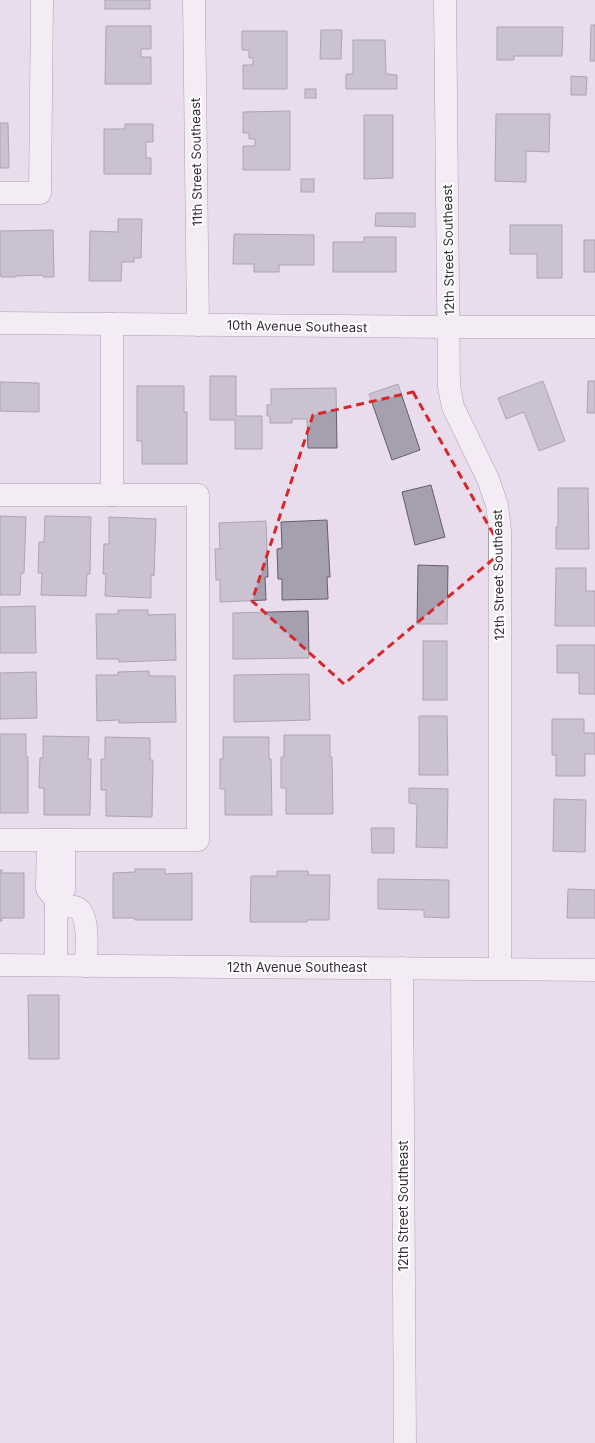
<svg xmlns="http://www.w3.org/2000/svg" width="595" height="1443" viewBox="0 0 595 1443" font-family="Inter,sans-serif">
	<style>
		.building { fill: #a59fb0; stroke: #645e6e }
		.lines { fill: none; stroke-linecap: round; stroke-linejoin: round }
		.minor-casing { stroke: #665b69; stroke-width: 23 }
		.minor { stroke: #fff; stroke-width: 22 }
		.marked { fill: none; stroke: #d62828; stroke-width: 3; stroke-dasharray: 8 5; stroke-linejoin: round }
		.labels { text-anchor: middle; stroke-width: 4; stroke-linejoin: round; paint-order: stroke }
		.street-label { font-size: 13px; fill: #342f35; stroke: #fff }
	</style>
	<rect width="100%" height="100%" fill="#e9dced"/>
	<g class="building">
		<rect x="105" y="0" width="45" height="9"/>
		<polygon points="591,25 595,25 595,61 590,61"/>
		<polygon points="106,26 151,26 151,49 141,49 141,57 151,57 151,84 105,84"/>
		<polygon points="497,27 563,27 562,56 514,56 514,60 497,60"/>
		<polygon points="321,30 342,30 341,59 320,59"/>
		<polygon points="242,31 287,31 287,89 243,89 243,65 253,65 253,58 249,58 249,50 242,50"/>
		<polygon points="353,40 385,40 386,74 397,75 397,89 346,89 346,74 353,74"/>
		<polygon points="571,76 587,77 586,95 571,95"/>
		<rect x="305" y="89" width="11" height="9"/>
		<polygon points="290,111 290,170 243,170 243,146 255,146 255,139 249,139 249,133 243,133 243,112"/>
		<polygon points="496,114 550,114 549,152 526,151 526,182 495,181"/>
		<polygon points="364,115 393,115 393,178 364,179"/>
		<polygon points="0,123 8,123 9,168 0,168"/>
		<polygon points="125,124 153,124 153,142 146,142 146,158 151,158 151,174 104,174 104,129 125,129"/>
		<rect x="301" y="179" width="13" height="13"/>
		<polygon points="376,213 415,213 415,227 375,226"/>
		<polygon points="118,219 142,219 141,258 134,258 134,262 122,262 121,281 89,281 90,231 118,232"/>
		<polygon points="510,225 562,225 562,278 537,278 537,254 510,254"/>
		<polygon points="53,230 54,277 43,277 43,275 16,276 16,277 1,277 1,275 0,275 0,231"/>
		<polygon points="234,234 314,235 314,265 279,265 279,272 254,272 254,264 233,264"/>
		<polygon points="364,237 396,237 396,272 333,272 333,242 364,242"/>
		<rect x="584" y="240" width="11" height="32"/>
		<polygon points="210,376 236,376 236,416 262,416 262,449 235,449 235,420 210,420"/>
		<polygon points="543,381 565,441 539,451 524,412 506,419 498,398"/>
		<polygon points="588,381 595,381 595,413 587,413"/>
		<polygon points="0,382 39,383 39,412 0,411"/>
		<polygon points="398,384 420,450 392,460 369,394"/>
		<polygon points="137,386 184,386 184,412 187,412 187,464 142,464 142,441 137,441"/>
		<polygon points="336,388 337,448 308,448 307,419 292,419 292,423 270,423 270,416 267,416 267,405 271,405 271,389"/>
		<polygon points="431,485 445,537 415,545 402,492"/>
		<polygon points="558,488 588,488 589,549 556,549 556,527 558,527"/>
		<polygon points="0,516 26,517 24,573 21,573 20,595 0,595"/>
		<polygon points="45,516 91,517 90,574 87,574 86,596 41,595 42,573 38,573 39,542 44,542"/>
		<polygon points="109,517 156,519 154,576 151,575 151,598 105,596 106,574 103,574 104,544 109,544"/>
		<polygon points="327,520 330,577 327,577 328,599 282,600 282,579 278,579 277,549 282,548 281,522"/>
		<polygon points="266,521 268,577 265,577 266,600 220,602 220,580 216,580 215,549 220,549 219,523"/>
		<polygon points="418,565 448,566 447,624 417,624"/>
		<polygon points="556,568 586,568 586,591 595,591 595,626 555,626"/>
		<polygon points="35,606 36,653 0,653 0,607"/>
		<polygon points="118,610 148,610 148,615 175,614 176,660 119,662 119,659 97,659 96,614 118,614"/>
		<polygon points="308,611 309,658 233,659 233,613"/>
		<rect x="423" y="641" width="24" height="59"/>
		<polygon points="557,645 595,645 595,694 579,694 579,673 557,673"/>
		<polygon points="149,671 149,676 175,676 176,722 119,723 119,720 97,721 96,675 118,675 118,672"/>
		<polygon points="36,672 37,718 0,719 0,673"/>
		<polygon points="309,674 310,720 234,722 234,675"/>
		<polygon points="419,716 447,716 448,775 419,775"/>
		<polygon points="552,719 584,719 584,733 595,733 595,754 585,754 585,776 556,776 556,755 552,755"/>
		<polygon points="0,734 26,734 26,757 28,757 28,813 0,813"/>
		<polygon points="284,735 330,735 330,757 332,757 333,814 286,814 286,788 281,788 281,757 284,757"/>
		<polygon points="43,736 89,737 88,759 91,759 90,815 44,815 44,788 39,788 40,758 43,758"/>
		<polygon points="105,737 150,738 150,760 153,760 152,817 106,816 106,790 101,790 101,759 105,759"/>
		<polygon points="223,737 269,737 269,759 271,759 272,815 225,815 225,789 220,789 220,759 223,759"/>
		<polygon points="409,788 448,789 447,848 416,847 417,804 409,803"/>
		<polygon points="554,799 586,800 585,852 553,851"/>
		<polygon points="371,828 394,828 394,853 372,853"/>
		<polygon points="135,869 165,869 165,874 192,873 192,920 135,920 135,918 113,918 113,873 135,872"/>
		<polygon points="0,870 2,870 2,873 24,873 24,918 2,918 2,921 0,921"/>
		<polygon points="277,871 308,871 308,875 330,875 329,920 307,920 307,922 250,922 251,876 277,876"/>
		<polygon points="378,879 449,880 449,918 424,917 424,910 378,909"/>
		<polygon points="568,889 595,890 595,918 567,918"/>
		<polygon points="28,995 59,995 59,1059 29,1059"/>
	</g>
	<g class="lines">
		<defs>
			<g id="minor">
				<polyline points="194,0 198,325"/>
				<polyline points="445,0 449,387 453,407 488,479 497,505 500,530 500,969"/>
				<polyline points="0,193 40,193 42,0"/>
				<polyline points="0,323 449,327 595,327"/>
				<polyline points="112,324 112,495"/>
				<polyline points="0,495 198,495 198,840 0,840"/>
				<polyline points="48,840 47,889 50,893 56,897"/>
				<polyline points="56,897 56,965"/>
				<polyline points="56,897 62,894 64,889 64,840"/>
				<path d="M56 907C61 907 69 906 75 907 91 912 86 952 86 966"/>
				<polyline points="0,965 595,970"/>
				<polyline points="402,968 405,1443"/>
			</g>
		</defs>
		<use href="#minor" class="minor-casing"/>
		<use href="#minor" class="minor"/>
	</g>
	<path d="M0 0H595V1443H0ZM413 392 503 551 344 684 252 601 313 415Z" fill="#e9dced" fill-opacity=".55" fill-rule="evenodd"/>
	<path class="marked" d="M413 392 503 551 344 684 252 601 313 415Z"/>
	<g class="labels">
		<g class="street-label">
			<text transform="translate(196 162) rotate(-91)" y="5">11th Street Southeast</text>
			<text transform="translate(448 250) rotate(-91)" y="5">12th Street Southeast</text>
			<text transform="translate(297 326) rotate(1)" y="5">10th Avenue Southeast</text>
			<text transform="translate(498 575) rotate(-91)" y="5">12th Street Southeast</text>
			<text x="297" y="972">12th Avenue Southeast</text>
			<text transform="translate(403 1206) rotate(-90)" y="5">12th Street Southeast</text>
		</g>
	</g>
</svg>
